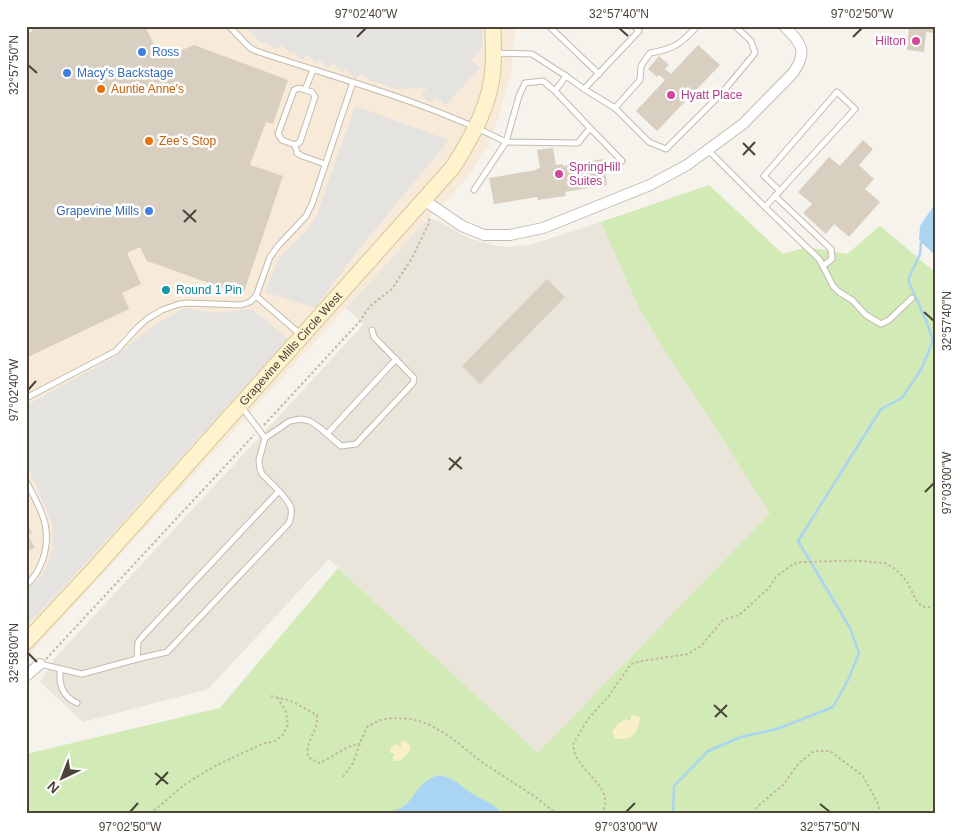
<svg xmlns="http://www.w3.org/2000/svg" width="961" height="840" viewBox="0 0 961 840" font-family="Arial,sans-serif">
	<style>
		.residential { fill: #eae5da }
		.commercial { fill: #f7ead8 }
		.green { fill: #d2eab5 }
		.sand { fill: #f9efc9 }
		.parking { fill: #e5e3e0 }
		.water { fill: #a9d4f2 }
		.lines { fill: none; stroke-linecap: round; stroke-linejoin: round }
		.stream { stroke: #a9d4f2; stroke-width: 2.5 }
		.building { fill: #d8cfc1 }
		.lane-casing { stroke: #c2bbae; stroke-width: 7 }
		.street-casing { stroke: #c2bbae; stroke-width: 12 }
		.secondary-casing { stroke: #d6c79b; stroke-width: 17 }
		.path { stroke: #c4b79f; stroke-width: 2; stroke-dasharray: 2.5 2.5; stroke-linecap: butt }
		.lane { stroke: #fff; stroke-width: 5 }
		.street { stroke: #fff; stroke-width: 10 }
		.secondary { stroke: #fff3cd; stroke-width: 15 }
		.ticks { fill: none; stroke: #4b4439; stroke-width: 2 }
		.hotel-dot { fill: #d1479c; stroke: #fff; stroke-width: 2 }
		.shop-dot { fill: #3f7fe0; stroke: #fff; stroke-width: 2 }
		.food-dot { fill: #e8710a; stroke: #fff; stroke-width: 2 }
		.culture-dot { fill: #0f9aa8; stroke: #fff; stroke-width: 2 }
		.labels { text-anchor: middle; stroke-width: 5; stroke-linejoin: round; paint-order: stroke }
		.hotel-label { font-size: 12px; fill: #b23c85; stroke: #fff; text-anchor: start }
		.shop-label { font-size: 12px; fill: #366cbe; stroke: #fff; text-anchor: start }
		.food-label { font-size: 12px; fill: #c56008; stroke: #fff; text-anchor: start }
		.culture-label { font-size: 12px; fill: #0d838f; stroke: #fff; text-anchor: start }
		.street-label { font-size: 12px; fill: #4b4439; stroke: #fff }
		.neatline { fill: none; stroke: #4b4439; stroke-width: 2 }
		.ticks-label { font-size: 12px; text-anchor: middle; fill: #4b4439 }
	</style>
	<rect width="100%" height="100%" fill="#f6f3ec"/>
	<polygon class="residential" points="433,219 439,221 468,238 496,246 507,247 530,245 601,222 641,313 770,513 538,754 329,559 208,689 83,722 40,682 55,658 364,324 346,308 419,228 426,221"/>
	<polygon class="commercial" points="26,26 514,26 515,30 511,72 500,113 488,144 471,171 457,190 419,228 26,658"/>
	<polygon class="green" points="709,185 783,254 806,247 847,254 880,226 935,272 935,814 26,814 26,754 220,708 338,568 538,753 770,513 641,313 601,222"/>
	<g class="sand">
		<path d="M634 715 640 717C638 733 632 742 615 738L612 732 618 724 626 719 631 721V716Z"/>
		<path d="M405 741 410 745C412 750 404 758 399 761H394L393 757 395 754 390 753 391 747 396 744 401 747V742Z"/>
	</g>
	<g class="parking">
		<polygon points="244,26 482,26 483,47 471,60 480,68 445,106 437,97 430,103 421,95 427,88 396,89 369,80 361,73 356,79 346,69 343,72 333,63 328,68 319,60 316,62 307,55 302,60 292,51 290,53 281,44 276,50 266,41 263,44"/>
		<polygon points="355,106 449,140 359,249 315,308 265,292 279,258 306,231 317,215"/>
		<polygon points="184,308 215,313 252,309 288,339 54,598 26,625 26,590 32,586 45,571 52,550 53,526 26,463 26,409 29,404 116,356 153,326"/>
	</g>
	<g class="water">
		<polygon points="935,204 935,255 919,240 920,226"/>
		<path d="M440 775C458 780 461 787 476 796 486 801 495 805 503 814H384C390 811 398 810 403 807 419 794 416 782 440 775Z"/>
	</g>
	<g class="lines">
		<polyline class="stream" points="673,814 674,786 708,751 741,737 777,729 833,707 848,680 859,653 850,628 798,541 881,409 902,398 922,368 933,340 925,318 908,280 920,254 921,243 924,242"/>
	</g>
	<g class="building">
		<polygon points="30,26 145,26 158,52 170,55 194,45 288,80 273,124 266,122 250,165 283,176 243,295 147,261 140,247 127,253 141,284 122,293 129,309 26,358 26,35 33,31"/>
		<polygon points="909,26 935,26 935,33 926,32 924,52 907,50"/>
		<polygon points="698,45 720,65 657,131 636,111 665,80 659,75 657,77 648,69 659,56 669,65 665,69 671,74"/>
		<polygon points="863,140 873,149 859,165 874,179 865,189 880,202 849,237 834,224 826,234 803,213 812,204 798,192 829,157 840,166"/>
		<polygon points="553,148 556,165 563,164 563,166 603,159 607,185 565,192 566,196 538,200 537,197 494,204 489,178 537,170 536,169 540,168 537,150"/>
		<polygon points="547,279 565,297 480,384 462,366"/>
		<polygon points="26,521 32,533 28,535 35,548 26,552"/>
	</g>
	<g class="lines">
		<defs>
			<g id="lane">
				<path d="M229 26 249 47 256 51C340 79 427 102 506 142L474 190"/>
				<polyline points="549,26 599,74"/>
				<polyline points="496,53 532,54 566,76 555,91 543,81 525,83 519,96 506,142 578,143 590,128 555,91"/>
				<polyline points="566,76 584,89 639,31 634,26"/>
				<path d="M584 89 615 108 640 80 641 66 650 53C674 49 681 44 697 26"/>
				<polyline points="305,90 299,88 294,90 278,134 282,140 295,145 300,142 315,97 312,92 305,90 313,70"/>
				<polyline points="615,108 649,142 666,149 722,93 755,53 751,41 735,26"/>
				<polyline points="590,128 622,161"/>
				<polyline points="295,145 297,153 302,156 325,164"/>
				<polyline points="708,150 765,207 855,109 837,92 764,176 780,191"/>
				<polyline points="765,207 819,259 823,266 832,259 831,249 775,196"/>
				<polyline points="823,266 833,286 839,292 852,300 866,315 881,324 889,320 912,298"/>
				<polyline points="256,296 300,334"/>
				<polyline points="26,398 116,351 138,327 147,319 162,310 179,304 188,303 241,305 250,302 256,296 270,257 278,246 306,216 312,204 353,82"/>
				<polyline points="241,406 265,438"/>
				<polyline points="327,434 396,359"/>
				<path d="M26 481C40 509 53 526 43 559 39 569 35 578 26 585"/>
				<path d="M137 659 167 652 289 523C295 507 289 503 279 491"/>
				<polyline points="40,664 82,674 137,659 138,642 143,636 279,491 262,474 260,469 259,460 265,438 290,421 301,419 310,421 320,428 341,446 356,444 413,383 414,378 374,337 372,330"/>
				<path d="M60 670C59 685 62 696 77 703"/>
			</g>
			<g id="street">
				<path d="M424 200 462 226 484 235H510L543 228 650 185 687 165 743 124 793 73C808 52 802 43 784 26"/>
				<polyline points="26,676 40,664"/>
			</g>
			<g id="secondary">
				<path id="s1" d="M26 642 94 569 453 167C472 137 492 102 493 66 494 53 493 39 493 26"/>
			</g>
		</defs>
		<use href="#lane" class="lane-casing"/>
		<use href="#street" class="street-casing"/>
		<use href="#secondary" class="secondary-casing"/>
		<g class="path">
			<polyline points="264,425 360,321 370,306 392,289 412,258 428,225 430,216"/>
			<polyline points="46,659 254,435"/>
			<path d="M271 696 291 701 317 715C319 731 305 740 308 757L319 763C332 758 348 744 360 744"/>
			<polyline points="343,777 353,763 362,738 367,727 380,720 393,718 412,719 428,724 449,736 483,763 534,796 557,814"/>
			<polyline points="150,814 184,785 195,778 215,766 262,744 275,741 282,736 288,725 286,712 278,698"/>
			<path d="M601 814C617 792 584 774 576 756 574 753 574 748 573 744L588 719 608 697 631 664 642 661 688 654 701 646 723 620 739 615 769 588 776 577 793 564 802 562C826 562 849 559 872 562 877 563 883 562 887 564 895 568 902 575 907 582 914 593 917 614 935 605"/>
			<polyline points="754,814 757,807 784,784 799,763 814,751 830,751 863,776 878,804 880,814"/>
		</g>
		<use href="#lane" class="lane"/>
		<use href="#street" class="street"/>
		<use href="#secondary" class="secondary"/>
	</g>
	<path class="ticks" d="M619 28 628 36M357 37 366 28M853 37 862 28M28 65 37 73M743 143 755 155M743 155 755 142M183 210 196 222M184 222 196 210M924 312 934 321M28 390 36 381M449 458 462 469M449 470 461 457M925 492 934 483M28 653 37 662M714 705 727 717M715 717 727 705M155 773 168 784M156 785 168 772M820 804 830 812M130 812 138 803M626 812 635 803"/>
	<g class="hotel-dot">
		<circle cx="916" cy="41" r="5"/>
		<circle cx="671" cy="95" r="5"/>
		<circle cx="559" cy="174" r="5"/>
	</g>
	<g class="shop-dot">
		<circle cx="142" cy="52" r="5"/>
		<circle cx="67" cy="73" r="5"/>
		<circle cx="149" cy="211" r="5"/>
	</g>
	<g class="food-dot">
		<circle cx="101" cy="89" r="5"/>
		<circle cx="149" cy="141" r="5"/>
	</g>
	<circle class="culture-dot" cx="166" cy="290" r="5"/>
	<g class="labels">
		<g class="hotel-label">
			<text x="906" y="45" text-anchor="end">Hilton</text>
			<text x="681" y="99">Hyatt Place</text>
			<text x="569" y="171">SpringHill<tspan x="569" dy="14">Suites</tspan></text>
		</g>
		<g class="shop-label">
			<text x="152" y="56">Ross</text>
			<text x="77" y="77">Macy's Backstage</text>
			<text x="139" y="215" text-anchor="end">Grapevine Mills</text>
		</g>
		<g class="food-label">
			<text x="111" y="93">Auntie Anne's</text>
			<text x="159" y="145">Zee’s Stop</text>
		</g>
		<g class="culture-label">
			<text x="176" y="294">Round 1 Pin</text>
		</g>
		<g class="street-label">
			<text dy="4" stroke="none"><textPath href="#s1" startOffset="395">Grapevine Mills Circle West</textPath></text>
		</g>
	</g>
	<rect width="961" height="840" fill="none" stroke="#ffffff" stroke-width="55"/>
	<g transform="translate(62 778) rotate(223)" stroke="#ffffff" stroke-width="4" paint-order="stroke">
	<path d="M0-4L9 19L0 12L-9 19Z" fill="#4b4439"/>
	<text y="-8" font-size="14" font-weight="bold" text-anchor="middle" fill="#4b4439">N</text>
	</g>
	<rect x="28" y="28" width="906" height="784" class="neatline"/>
	<g class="ticks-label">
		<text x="366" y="18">97°02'40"W</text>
		<text x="619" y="18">32°57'40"N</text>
		<text x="862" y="18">97°02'50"W</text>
		<text transform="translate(14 65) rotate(-90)" y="4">32°57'50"N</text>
		<text transform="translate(947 321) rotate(-90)" y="4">32°57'40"N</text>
		<text transform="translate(14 390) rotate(-90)" y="4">97°02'40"W</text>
		<text transform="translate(947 483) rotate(-90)" y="4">97°03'00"W</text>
		<text transform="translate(14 653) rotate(-90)" y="4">32°58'00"N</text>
		<text x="130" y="831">97°02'50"W</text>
		<text x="626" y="831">97°03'00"W</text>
		<text x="830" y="831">32°57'50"N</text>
	</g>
</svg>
